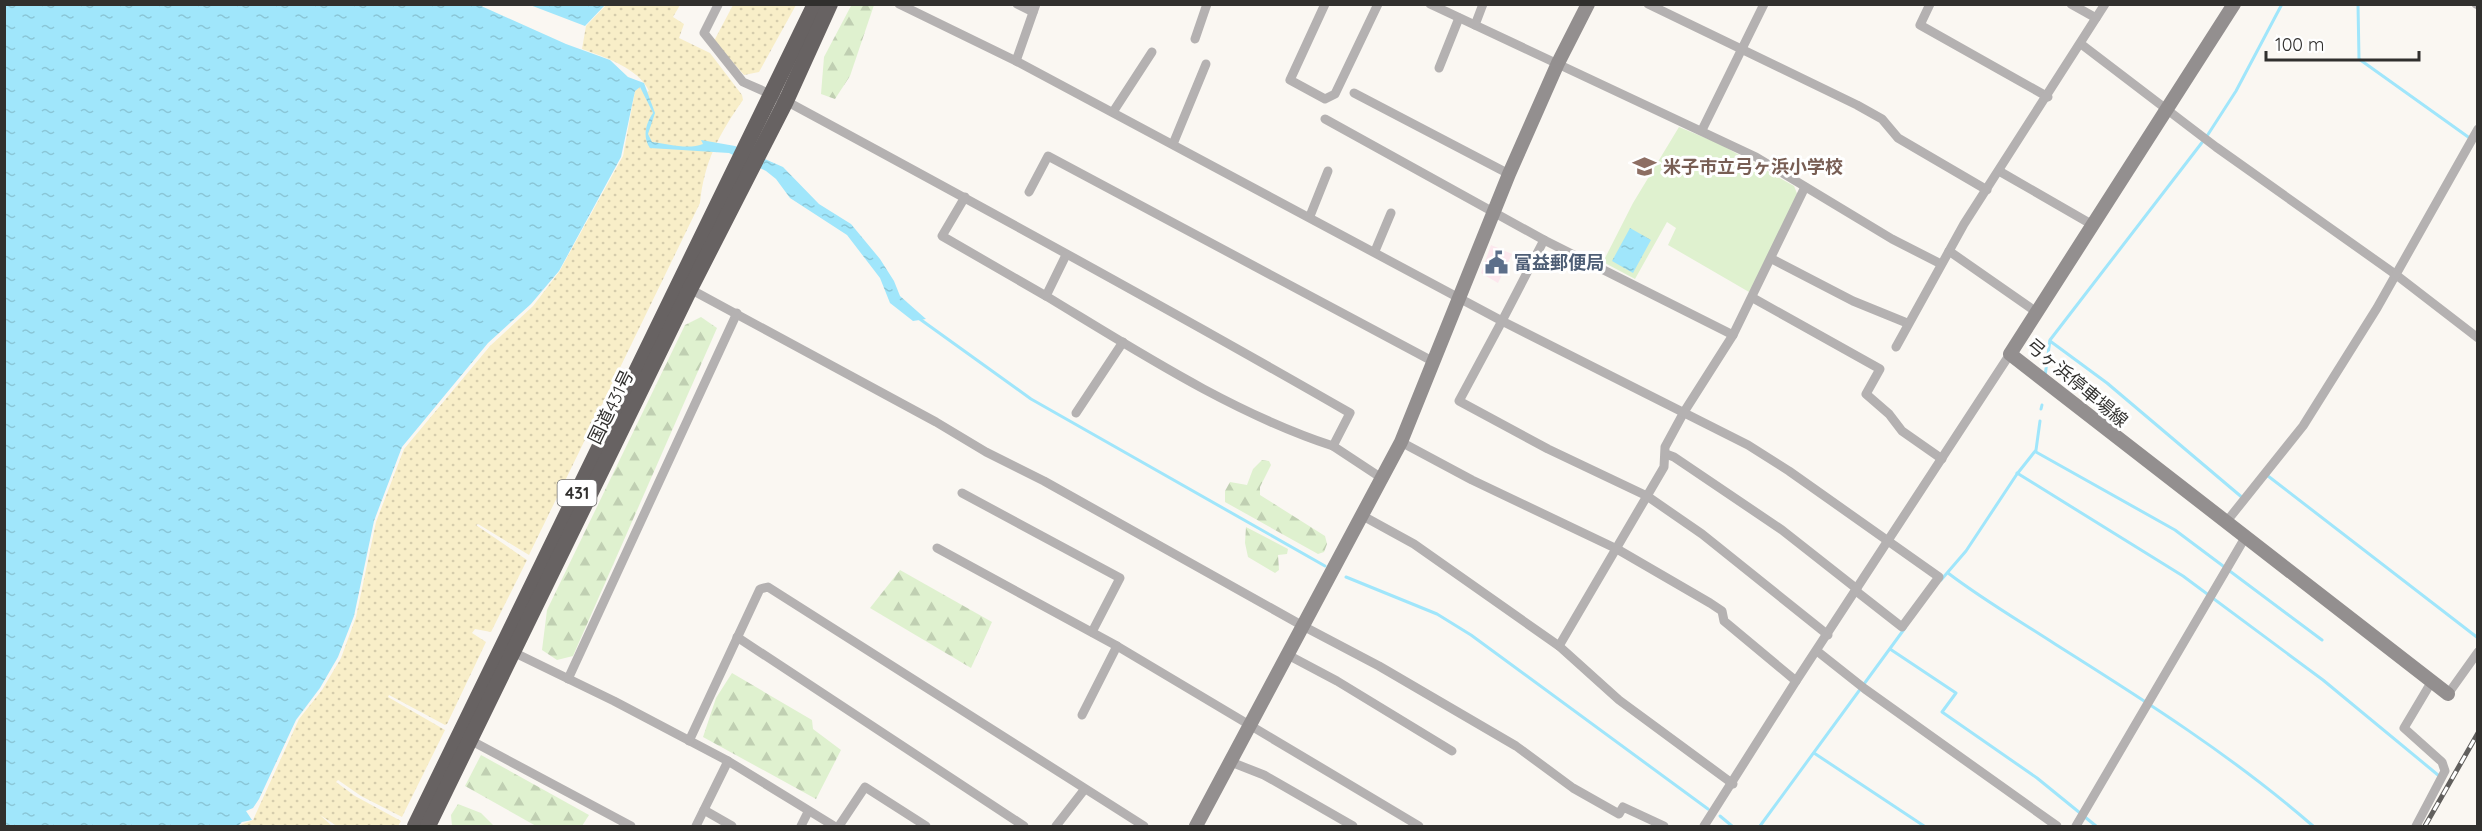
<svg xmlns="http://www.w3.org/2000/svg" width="2482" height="831" viewBox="0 0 2482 831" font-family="Quicksand,'Noto Sans JP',sans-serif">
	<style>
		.commercial { fill: #fce7ed }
		.forest { fill: url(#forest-firs) }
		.sand { fill: url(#sand-dots) }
		.garden { fill: #dff1cf }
		.water { fill: url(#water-ripples) }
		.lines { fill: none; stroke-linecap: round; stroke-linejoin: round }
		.stream { stroke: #a0e6fb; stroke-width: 3 }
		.street { stroke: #b4b1b1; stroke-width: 9 }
		.secondary { stroke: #938f8f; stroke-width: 14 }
		.highway { stroke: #676262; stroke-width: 16 }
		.rail-casing { stroke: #615f5d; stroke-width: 5 }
		.rail { stroke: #fff; stroke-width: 3; stroke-dasharray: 9; stroke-linecap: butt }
		.labels { text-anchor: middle; stroke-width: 6; stroke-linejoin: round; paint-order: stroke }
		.shield { fill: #fff; stroke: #6f6e6d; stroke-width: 1.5 }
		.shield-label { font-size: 16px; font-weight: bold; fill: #31302e }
		.education-label { font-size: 18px; font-weight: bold; fill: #785e54; stroke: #fff; text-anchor: start }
		.service-label { font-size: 18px; font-weight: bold; fill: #4e5e75; stroke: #fff; text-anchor: start }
		.street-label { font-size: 18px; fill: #31302e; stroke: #fff }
	</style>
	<defs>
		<pattern id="forest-firs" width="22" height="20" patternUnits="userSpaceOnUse" patternTransform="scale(1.5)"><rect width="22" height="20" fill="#dff1cf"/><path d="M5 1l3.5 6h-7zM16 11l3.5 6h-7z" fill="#c0cfb2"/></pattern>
		<pattern id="sand-dots" width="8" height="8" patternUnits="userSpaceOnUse" patternTransform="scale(1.5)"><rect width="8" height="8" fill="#f8eec8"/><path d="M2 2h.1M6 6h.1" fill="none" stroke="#d5ccac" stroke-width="1.8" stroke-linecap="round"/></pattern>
		<pattern id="water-ripples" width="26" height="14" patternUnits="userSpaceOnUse" patternTransform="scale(1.5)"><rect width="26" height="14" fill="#a0e6fb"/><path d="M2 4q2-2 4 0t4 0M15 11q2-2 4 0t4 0" fill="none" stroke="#8ac6d7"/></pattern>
	</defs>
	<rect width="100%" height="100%" fill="#faf7f2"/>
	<polygon class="commercial" points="1491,245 1512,254 1498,283 1481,273"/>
	<g class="forest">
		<polygon points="852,4 874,5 850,76 835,99 821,94 824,57"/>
		<polygon points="701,317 717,328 573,656 557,660 542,650 547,610 685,325"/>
		<polygon points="1262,460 1269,461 1271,465 1260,487 1260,495 1325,536 1327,544 1324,552 1318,554 1225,502 1225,491 1230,482 1247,485 1253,469"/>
		<polygon points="1246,527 1288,549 1287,554 1278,555 1279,570 1275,573 1248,557 1245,543"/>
		<polygon points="900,570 992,622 971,668 870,608"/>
		<polygon points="732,673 812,720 813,729 841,750 816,799 703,737 716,698"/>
		<polygon points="481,755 589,815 582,826 536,826 465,786"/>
		<polygon points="458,804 481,813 494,826 452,826 451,815"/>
	</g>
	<g class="sand">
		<path d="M606 5H680L673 17 684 24 679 38 710 53 742 95 743 100C719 134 704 162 700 203L529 555 478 524 476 525 527 560 491 632 475 629 472 633 486 642 447 724 445 725 389 695 388 697 445 730 402 817 361 796 338 780 336 782 355 796 401 821 398 826H337L320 815 332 826H238L253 820 299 719 322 690 341 658 356 617 376 522 404 449 490 346 533 306 559 272 623 156 635 91 640 87 644 93 649 91C638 68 605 57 582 49L586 26Z"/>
		<polygon points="733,5 796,5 759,72 744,75 714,41"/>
	</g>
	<polygon class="garden" points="1679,127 1720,144 1794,186 1798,196 1749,292 1668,245 1676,228 1667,222 1635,279 1603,262 1633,203"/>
	<g class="water">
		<path d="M5 5H479L566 44 610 60 628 77 644 83 655 113 648 134 652 142C668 144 688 150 703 144L701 140 735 146 783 167 819 204 851 224 880 259 894 281 900 296 926 319 913 321 890 303 880 278 847 235 790 198 776 179 766 171 729 153 650 148C642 137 646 123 653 113L640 87 635 91 621 157 559 271 531 304 488 343 402 447 374 521 354 616 338 657 320 688 296 720 259 799 253 808 246 811 252 820 242 822 238 826H5Z"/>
		<polygon points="530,5 605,5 585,26"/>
		<polygon points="1630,228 1651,240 1633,273 1612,261"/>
	</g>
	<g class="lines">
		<g class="stream">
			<polyline points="2358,4 2359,59 2471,139"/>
			<polyline points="917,317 1031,399 1325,566"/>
			<polyline points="2050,341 2107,383 2244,499"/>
			<polyline points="2045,376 2050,340 2207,136 2236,91 2282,4"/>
			<polyline points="2041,409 2042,405"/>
			<polyline points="2036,452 2175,530 2322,640"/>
			<polyline points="2017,473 2183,576 2323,680 2438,775"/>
			<polyline points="2268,476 2478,638"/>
			<path d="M1948 573C1982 599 2018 620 2055 644 2144 700 2234 757 2313 826"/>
			<polyline points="1346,577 1437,614 1471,635 1708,809"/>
			<polyline points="1941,580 1966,551 2017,474 2036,450 2040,421"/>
			<polyline points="1890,649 1956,693 1942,712 2037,778 2096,826"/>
			<polyline points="1814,753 1924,826"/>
			<polyline points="1720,816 1732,826"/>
			<polyline points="1760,826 1905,628"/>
		</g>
		<g class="street">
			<polyline points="899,4 1016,61 1036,4"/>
			<polyline points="1017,4 1033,12"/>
			<polyline points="1325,4 1290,80 1325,99 1335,94 1378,4"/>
			<polyline points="1430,4 1756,157 1892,239 1941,264"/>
			<polyline points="1648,4 1857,105 1882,119 1898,138 1987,190"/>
			<polyline points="1930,4 1920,25 2048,97"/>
			<polyline points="2071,4 2096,18"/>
			<polyline points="2476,4 2478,5"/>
			<path d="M718 5 704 33 743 82 786 101C975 203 1164 306 1350 413L1333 446 1383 479"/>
			<polyline points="1475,25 1483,4"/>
			<polyline points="1195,39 1207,4"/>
			<polyline points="2081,44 2216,147 2395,274 2478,338"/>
			<polyline points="1016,61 1502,321 1544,240 1733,335"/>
			<polyline points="1439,68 1459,18"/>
			<polyline points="1354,93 1509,174"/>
			<polyline points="1113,112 1152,52"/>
			<polyline points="1325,119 1544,240"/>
			<polyline points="1702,130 1764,4"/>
			<polyline points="1173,144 1206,64"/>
			<polyline points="1999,171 2091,224"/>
			<polyline points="1029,192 1048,156 1434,362"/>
			<polyline points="965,197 942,236 1046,296"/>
			<polyline points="1310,216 1328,171"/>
			<polyline points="1375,251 1391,213"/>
			<polyline points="1949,251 2035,311"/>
			<path d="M1066 255 1046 296C1137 351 1232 413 1333 446"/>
			<polyline points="1772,259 1853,301 1907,323"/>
			<polyline points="690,289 936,422 986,452 1044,481 1303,626 1379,666 1516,746 1573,788 1619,814 1623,807 1664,826"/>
			<polyline points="1753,298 1880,369 1866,394 1889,414 1902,431 1942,459"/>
			<polyline points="1896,347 1964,224 2105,4"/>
			<polyline points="1076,413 1123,342"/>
			<polyline points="1401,442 1472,480 1617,549 1710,603 1722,611 1724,621 1796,681"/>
			<polyline points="1666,454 1674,457 1782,530 1857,589"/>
			<polyline points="962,493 1120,578 1092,632"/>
			<polyline points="1363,516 1414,544 1559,646 1664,467 1665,447 1684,412 1733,335 1805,187"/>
			<polyline points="2227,521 2303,426 2377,308 2478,129"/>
			<polyline points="937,548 1117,646 1419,826"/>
			<polyline points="1828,635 1702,534 1647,496 1548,449 1459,401 1502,321 1748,445 1789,471 1939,577 1902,627 1856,591"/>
			<polyline points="737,637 1024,826"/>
			<polyline points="1559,646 1619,700 1733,784"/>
			<polyline points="509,650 614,701 728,761 834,826"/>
			<polyline points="1817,651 1865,689 2057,826"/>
			<polyline points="1288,655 1337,681 1452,751"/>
			<polyline points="568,679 737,313"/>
			<polyline points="2448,694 2478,652"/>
			<polyline points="1082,715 1117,646"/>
			<polyline points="470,740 631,826"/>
			<polyline points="689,741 760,589 768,587 1144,826"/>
			<polyline points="1231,762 1264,775 1353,826"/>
			<polyline points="704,810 732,826"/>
			<polyline points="696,826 728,761"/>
			<polyline points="801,826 808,812"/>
			<polyline points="839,826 865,787 926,826"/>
			<polyline points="1056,826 1084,790"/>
			<polyline points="1704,826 1796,681 2010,354"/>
			<polyline points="2076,826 2246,536"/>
			<polyline points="2416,826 2445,771 2442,762 2404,728 2432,681"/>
		</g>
		<g class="secondary">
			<polyline points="2234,4 2010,354 2448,694"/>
			<polyline points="1196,826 1401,442 1509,174 1558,63 1588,4"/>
		</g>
		<g class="highway">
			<polyline points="415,826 815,4"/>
			<polyline points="428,826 690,289 786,101 830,4"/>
		</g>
		<defs>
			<polyline id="rail" points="2425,826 2478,733"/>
		</defs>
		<use href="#rail" class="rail-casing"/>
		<use href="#rail" class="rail"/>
	</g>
	<defs>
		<symbol id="school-bare" viewBox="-9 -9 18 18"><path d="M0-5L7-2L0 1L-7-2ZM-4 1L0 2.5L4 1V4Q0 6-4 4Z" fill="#8d6e63" stroke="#fff" stroke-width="2.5" paint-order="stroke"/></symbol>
		<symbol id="civic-bare" viewBox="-9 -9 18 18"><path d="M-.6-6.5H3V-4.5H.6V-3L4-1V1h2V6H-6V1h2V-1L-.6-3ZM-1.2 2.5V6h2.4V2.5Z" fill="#5c6f8a" stroke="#fff" stroke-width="2.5" paint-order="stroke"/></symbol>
	</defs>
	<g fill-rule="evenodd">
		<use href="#school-bare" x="1628" y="150" width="33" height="33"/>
		<use href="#civic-bare" x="1480" y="246" width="33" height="33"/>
	</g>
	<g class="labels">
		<rect class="shield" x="557.5" y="480" width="39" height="26" rx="4.5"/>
		<g class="shield-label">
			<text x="577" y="499">431</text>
		</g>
		<g class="education-label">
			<text x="1663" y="173">米子市立弓ヶ浜小学校</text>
		</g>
		<g class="service-label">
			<text x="1514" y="269">富益郵便局</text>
		</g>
		<g class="street-label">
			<text transform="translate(2077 383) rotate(40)" y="6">弓ヶ浜停車場線</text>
			<text transform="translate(611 407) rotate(-64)" y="6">国道431号</text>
		</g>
	</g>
	<rect width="2482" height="831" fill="none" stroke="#31302e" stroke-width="12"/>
	<path d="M2266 51v9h153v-9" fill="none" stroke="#31302e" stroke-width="3"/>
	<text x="2275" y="51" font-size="18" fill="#31302e" stroke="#ffffff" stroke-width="4.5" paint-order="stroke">100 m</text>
</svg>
